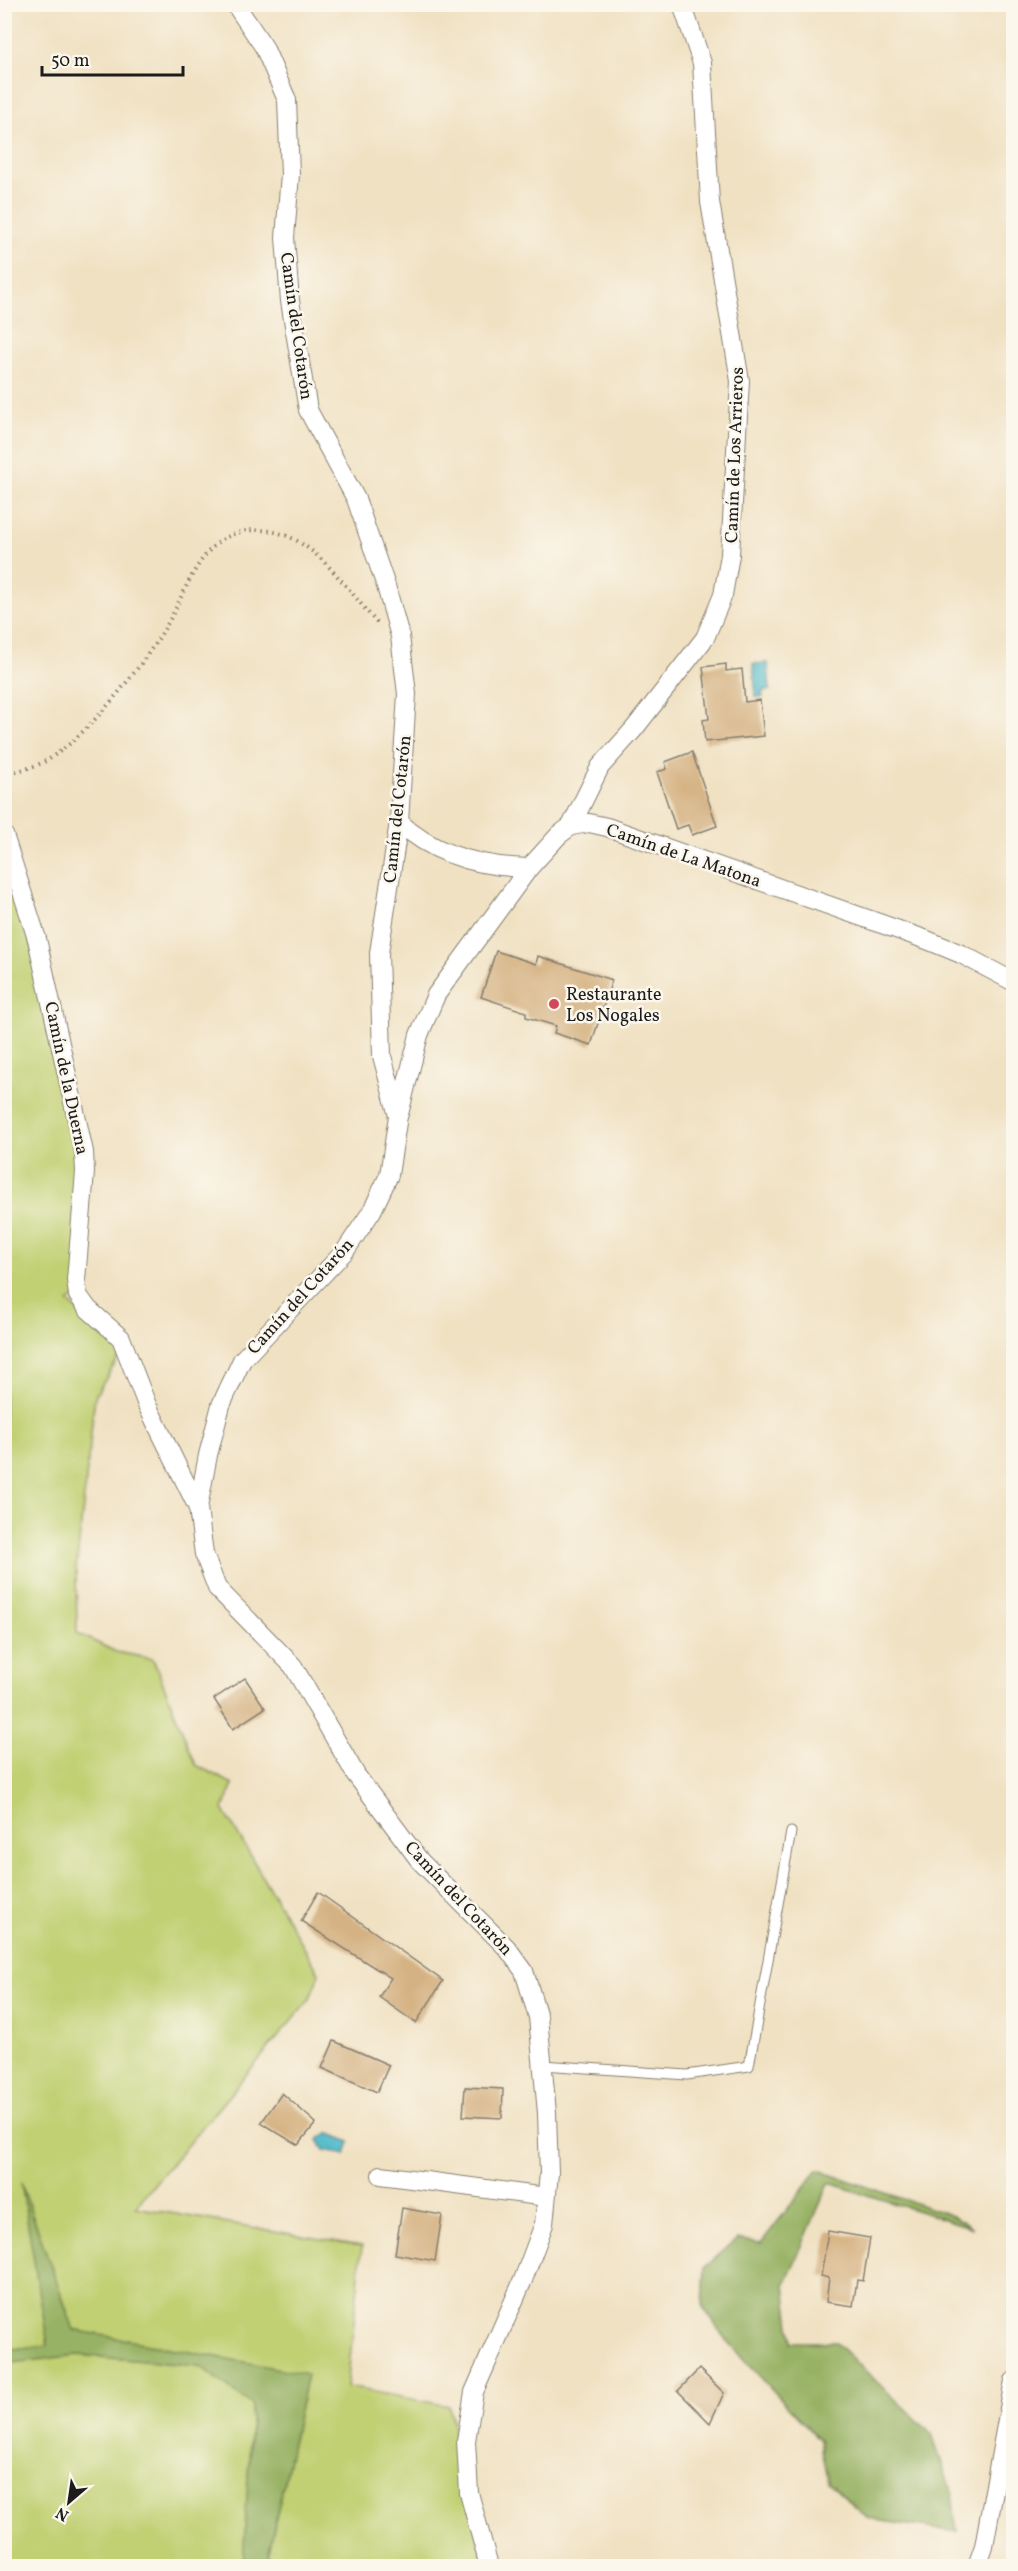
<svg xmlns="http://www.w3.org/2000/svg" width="1018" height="2571" viewBox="0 0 1018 2571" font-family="Vollkorn,serif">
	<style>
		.green { fill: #c1d073; stroke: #6e7648; stroke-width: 1.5 }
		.forest { fill: #98b265; stroke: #5a6740; stroke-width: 1.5 }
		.water { fill: #4db8c9; stroke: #346a72; stroke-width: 1.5 }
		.building { fill: #d5b283 }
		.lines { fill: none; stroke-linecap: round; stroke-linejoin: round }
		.lane-casing { stroke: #867e6f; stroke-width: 11 }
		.street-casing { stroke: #867e6f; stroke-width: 20 }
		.path { stroke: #867e6f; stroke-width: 4; stroke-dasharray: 1.5 4.5; stroke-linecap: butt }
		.lane { stroke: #fff; stroke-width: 9 }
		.street { stroke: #fff; stroke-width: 18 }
		.poi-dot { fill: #d1495b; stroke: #fbf7ec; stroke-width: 2 }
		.labels { text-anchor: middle; stroke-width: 5; stroke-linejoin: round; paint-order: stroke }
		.street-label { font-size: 18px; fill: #1c1c1c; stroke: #fbf7ec }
		.poi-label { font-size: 18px; fill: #1c1c1c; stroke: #fbf7ec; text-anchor: start }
	</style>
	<rect width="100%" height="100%" fill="#fbf7ec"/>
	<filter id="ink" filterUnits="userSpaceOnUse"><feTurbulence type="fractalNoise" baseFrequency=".0167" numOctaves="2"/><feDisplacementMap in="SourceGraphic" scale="12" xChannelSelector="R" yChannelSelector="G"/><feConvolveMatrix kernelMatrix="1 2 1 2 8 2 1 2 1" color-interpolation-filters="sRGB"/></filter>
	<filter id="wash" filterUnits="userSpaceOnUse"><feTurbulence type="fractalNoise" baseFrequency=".008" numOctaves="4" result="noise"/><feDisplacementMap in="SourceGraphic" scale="24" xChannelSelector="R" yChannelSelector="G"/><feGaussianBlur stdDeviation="1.35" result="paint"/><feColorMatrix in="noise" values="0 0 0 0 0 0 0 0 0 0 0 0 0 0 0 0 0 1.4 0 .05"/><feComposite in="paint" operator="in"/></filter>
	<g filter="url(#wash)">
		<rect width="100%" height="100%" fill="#f0e1c2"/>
		<polygon class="green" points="4,835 84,1152 78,1295 68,1302 125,1348 95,1396 76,1570 77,1633 116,1652 153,1659 196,1765 233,1784 223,1809 319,1973 310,1999 135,2207 362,2246 347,2387 449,2406 485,2566 5,2566"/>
		<g class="forest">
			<polygon points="818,2170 956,2217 973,2228 829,2183 785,2285 792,2342 835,2342 932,2434 952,2494 957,2532 868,2519 828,2482 819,2440 726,2340 703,2307 705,2267 737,2239 761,2243"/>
			<polygon points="21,2183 74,2330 307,2374 266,2566 243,2566 252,2405 199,2366 77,2355 5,2364 5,2350 48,2345"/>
		</g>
		<g class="water">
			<polygon points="768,663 770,690 762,691 763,697 756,697 753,664"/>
			<polygon points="328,2133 350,2142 346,2154 324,2150 318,2140"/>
		</g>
		<g id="blocks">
			<g class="building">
				<polygon points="726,664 726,671 742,669 745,702 760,700 764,736 705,742 703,720 709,719 703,667"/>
				<polygon points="692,752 717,826 692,835 688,825 676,829 657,772 667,769 665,762"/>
				<polygon points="496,951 536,964 538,956 612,980 591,1045 554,1033 556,1026 526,1017 526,1012 481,997"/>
				<polygon points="245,1678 265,1708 233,1729 214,1699"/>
				<polygon points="318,1892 443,1981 416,2023 379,1997 391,1978 301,1921"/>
				<polygon points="334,2041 389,2065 377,2092 322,2068"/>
				<polygon points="465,2087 503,2089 502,2118 463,2116"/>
				<polygon points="282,2093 316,2123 298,2145 261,2123"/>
				<polygon points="402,2208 442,2215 435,2261 395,2254"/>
				<polygon points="828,2231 870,2238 863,2281 857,2280 853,2306 826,2302 829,2278 821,2276"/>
				<polygon points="699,2369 724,2393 710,2423 678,2391"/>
			</g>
		</g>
	</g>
	<g filter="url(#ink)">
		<use href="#blocks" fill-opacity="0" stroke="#867e6f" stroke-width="1.5"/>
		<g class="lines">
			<defs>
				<polyline id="lane" points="543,2065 687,2075 749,2066 791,1832"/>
				<g id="street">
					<polyline points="235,4 264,47 287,100 290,174 285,238 290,301 308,410 356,499 386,586 400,636 407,694 399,822 379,953 382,1056 398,1116 389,1175 372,1211 345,1251 242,1360 221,1405 208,1455 198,1508 204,1554 217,1588 293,1666 356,1775 420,1861 507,1948 524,1971 538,2017 547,2113 549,2173 544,2224 523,2280 474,2392 466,2441 469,2493 489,2566"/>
					<path d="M399 822C435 856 481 867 529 868"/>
					<polyline points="571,826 600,767 634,729 705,638 723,595 730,555 740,381 710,202 702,63 682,4"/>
					<polyline points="4,835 37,939 84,1152 85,1172 76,1280 78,1295 88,1309 121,1338 147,1405 198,1508"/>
					<polyline points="399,1114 419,1035 436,995 529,868 559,835 571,826 589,823 607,827 927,940 961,954 1014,982"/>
					<polyline points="381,2175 546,2197"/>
					<polyline points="977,2566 984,2546 1014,2381"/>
				</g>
			</defs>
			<use href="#lane" class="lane-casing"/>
			<use href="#street" class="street-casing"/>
			<path class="path" d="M4 774C22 770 41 766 55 755 92 730 142 666 165 628 181 602 191 567 214 546 238 524 276 526 302 544 328 560 356 599 377 623"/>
			<use href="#lane" class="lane"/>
			<use href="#street" class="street"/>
		</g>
	</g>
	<circle class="poi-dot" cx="554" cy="1004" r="6"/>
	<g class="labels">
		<g class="street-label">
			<text transform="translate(297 326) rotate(82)" y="6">Camín del Cotarón</text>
			<text transform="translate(734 455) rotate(-88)" y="6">Camín de Los Arrieros</text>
			<text transform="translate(397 809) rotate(-84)" y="6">Camín del Cotarón</text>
			<text transform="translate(684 855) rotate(19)" y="6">Camín de La Matona</text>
			<text transform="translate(67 1078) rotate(78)" y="6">Camín de la Duerna</text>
			<text transform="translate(300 1296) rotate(-48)" y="6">Camín del Cotarón</text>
			<text transform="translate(459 1898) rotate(47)" y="6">Camín del Cotarón</text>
		</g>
		<g class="poi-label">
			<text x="566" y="1000">Restaurante<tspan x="566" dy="21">Los Nogales</tspan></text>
		</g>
	</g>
	<rect width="1018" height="2571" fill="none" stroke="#fbf7ec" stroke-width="24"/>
	<g transform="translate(69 2502) rotate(209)" stroke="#fbf7ec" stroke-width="4.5" paint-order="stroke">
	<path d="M0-4.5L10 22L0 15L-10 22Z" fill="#1c1c1c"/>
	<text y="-9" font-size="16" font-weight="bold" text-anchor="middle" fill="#1c1c1c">N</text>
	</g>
	<path d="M42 66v9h141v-9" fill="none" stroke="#1c1c1c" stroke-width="3"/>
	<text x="51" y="66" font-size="18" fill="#1c1c1c" stroke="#fbf7ec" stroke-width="4.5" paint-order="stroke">50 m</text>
</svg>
